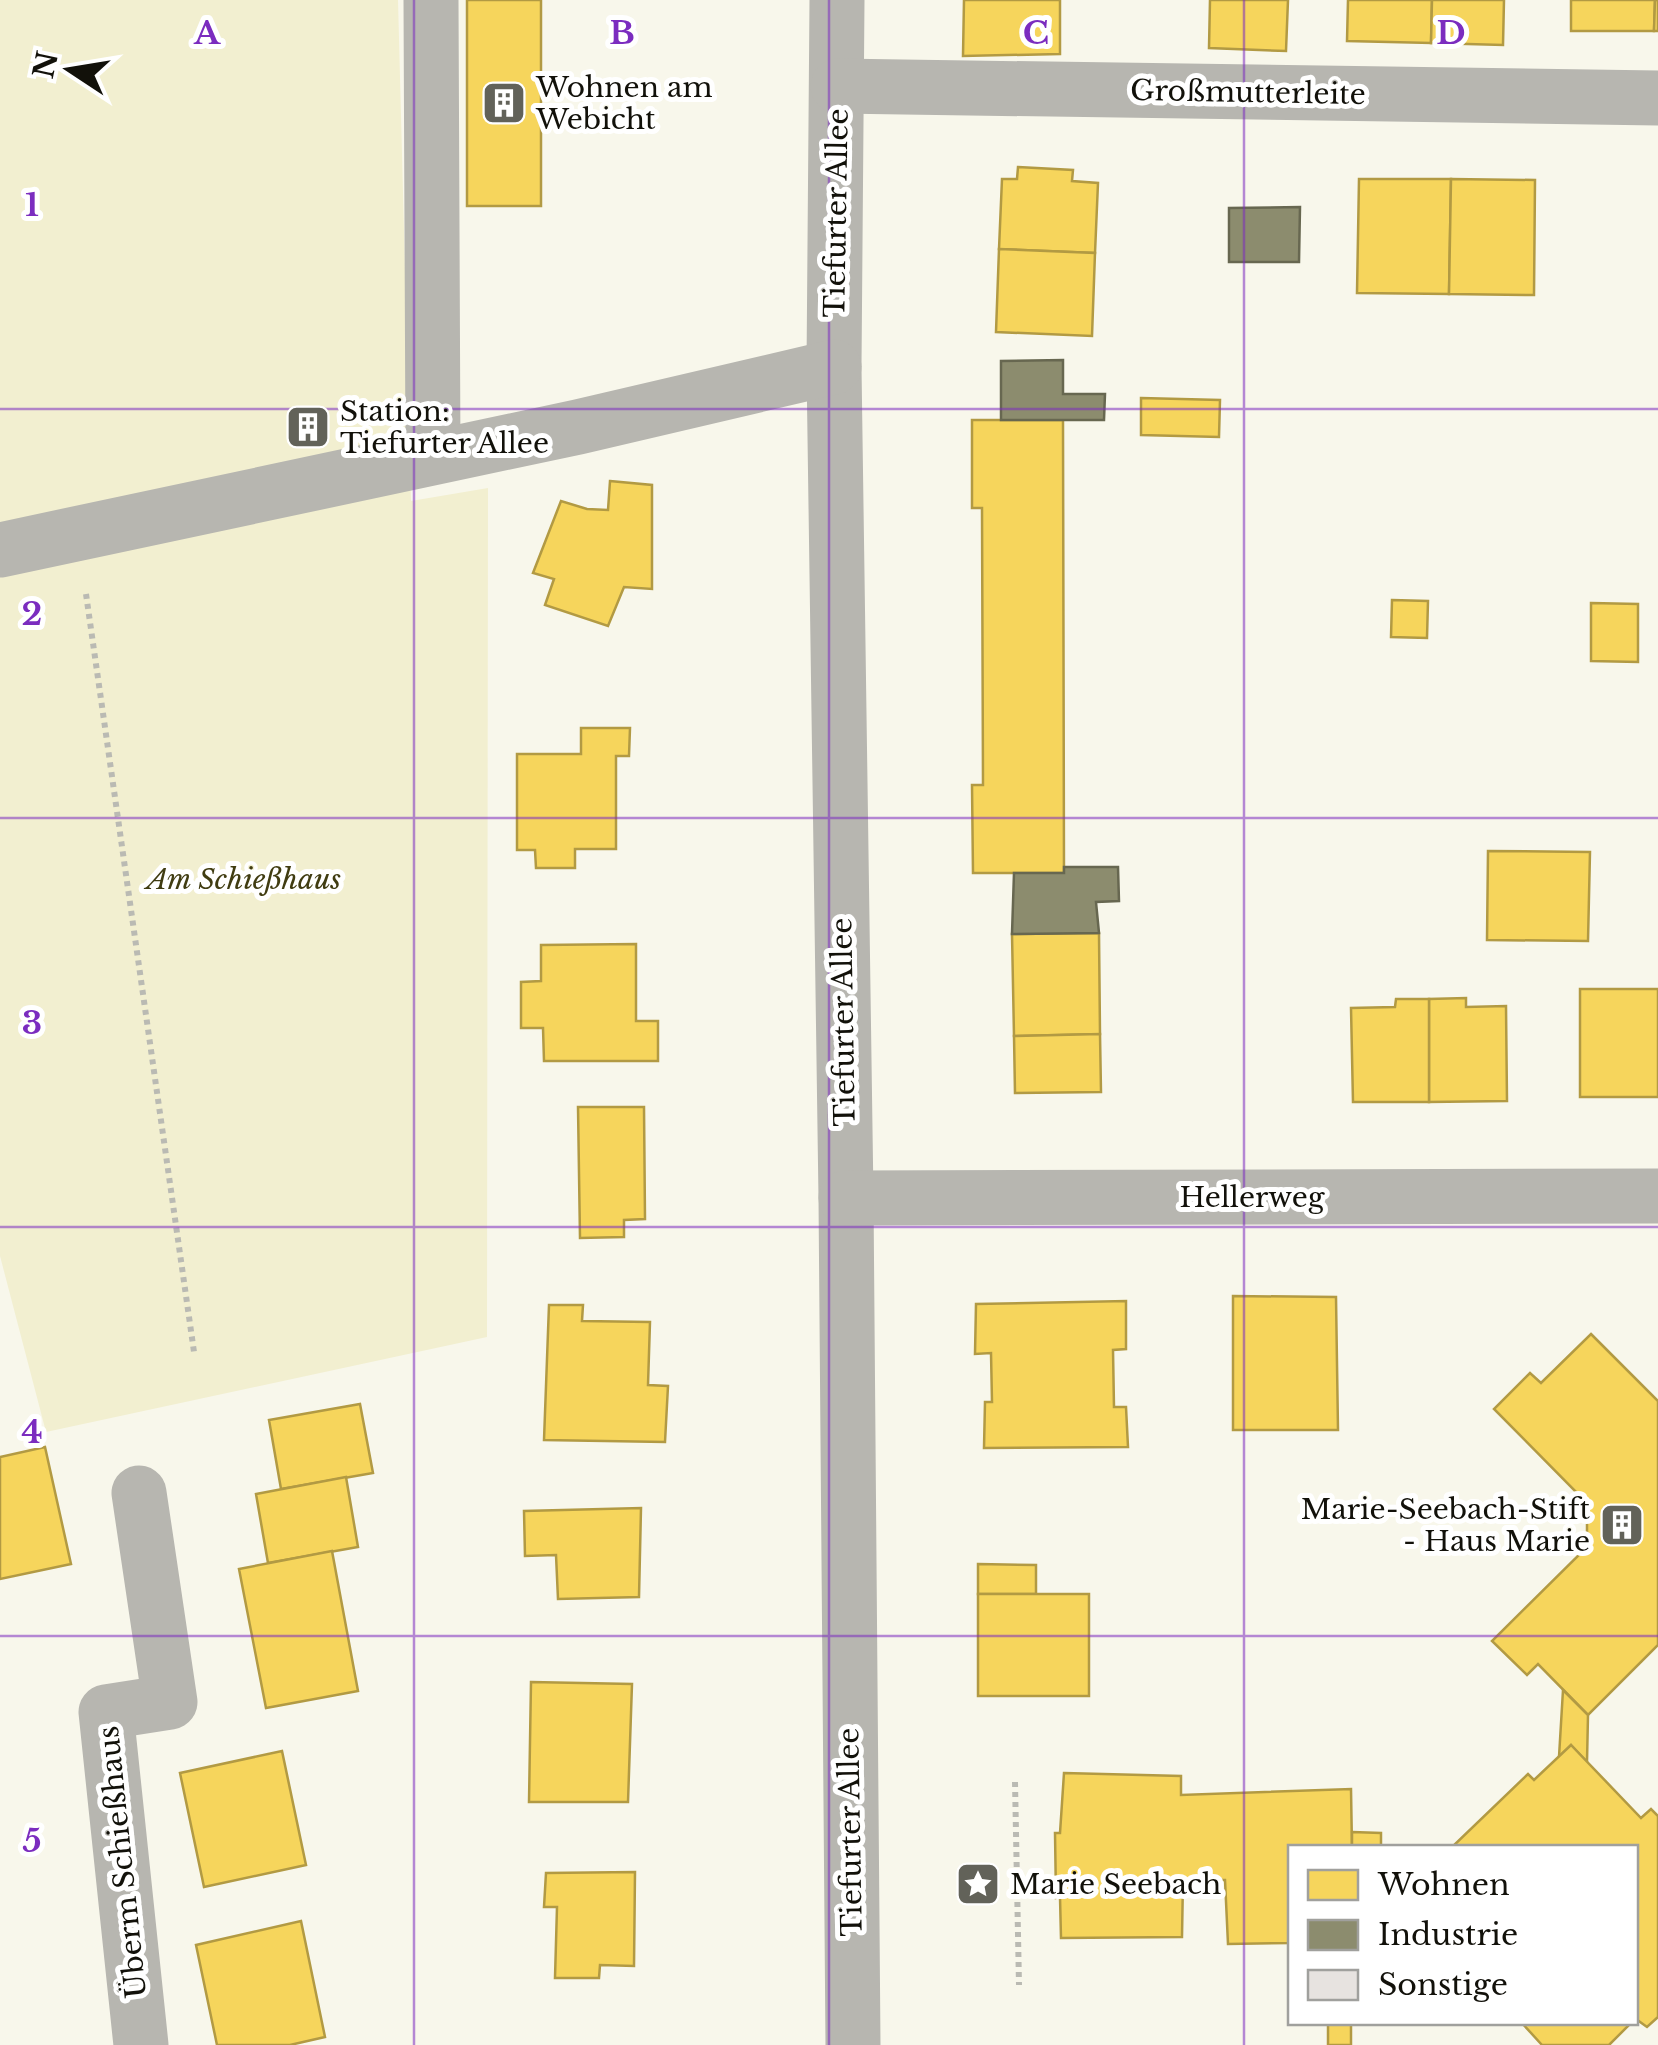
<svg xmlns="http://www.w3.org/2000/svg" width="1658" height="2045" viewBox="0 0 1658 2045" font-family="'Libre Baskerville',serif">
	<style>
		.green { fill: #f2efd0 }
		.homes { fill: #f6d55c; stroke: #b29a43; stroke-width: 2.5 }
		.industry { fill: #8c8c6e; stroke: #676750; stroke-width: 2.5 }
		.building { fill: #e7e3e0; stroke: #cac7c3; stroke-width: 2.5 }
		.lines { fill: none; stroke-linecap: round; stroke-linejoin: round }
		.path { stroke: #babab3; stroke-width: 6; stroke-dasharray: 5 5; stroke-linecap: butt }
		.minor { stroke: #b7b6b0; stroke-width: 55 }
		.grid { fill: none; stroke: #7b2cbf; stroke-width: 2.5; stroke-opacity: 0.55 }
		.labels { text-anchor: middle; stroke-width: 10; stroke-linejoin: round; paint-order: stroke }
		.poi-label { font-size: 28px; fill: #12110a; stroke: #fff; text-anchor: start }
		.street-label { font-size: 28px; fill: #12110a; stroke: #fff }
		.park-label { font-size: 28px; font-style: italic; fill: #403c11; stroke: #fff }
		.grid-label { font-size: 32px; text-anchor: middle; font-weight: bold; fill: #7b2cbf; stroke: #fff; stroke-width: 10; stroke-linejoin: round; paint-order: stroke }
	</style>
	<rect width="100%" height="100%" fill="#f8f7eb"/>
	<polygon class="green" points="0,0 398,0 411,501 488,488 487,1337 46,1432 0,1256"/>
	<g class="homes">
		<rect x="467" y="0" width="74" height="206"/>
		<polygon points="964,0 1060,0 1060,54 963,56"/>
		<polygon points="1210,0 1288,0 1286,51 1209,48"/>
		<polygon points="1348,0 1432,0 1431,43 1347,41"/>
		<polygon points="1432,0 1504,0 1503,45 1431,43"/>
		<polygon points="1571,0 1655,0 1654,31 1571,31"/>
		<polygon points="1655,0 1658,0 1658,31 1654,31"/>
		<polygon points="1018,167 1073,170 1072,181 1098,183 1095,253 999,249 1002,179 1017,179"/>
		<polygon points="1359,179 1451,179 1449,294 1357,293"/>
		<polygon points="1451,179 1535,180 1534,295 1449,294"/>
		<polygon points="999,249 1095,253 1092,336 996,332"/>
		<polygon points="1141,398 1220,400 1219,437 1141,435"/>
		<polygon points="972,420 1063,420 1064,873 973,873 972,785 983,785 982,508 972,508"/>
		<polygon points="610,481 652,485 652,589 624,587 608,626 545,605 554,579 533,573 561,501 587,509 608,510"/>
		<polygon points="1392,600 1428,601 1427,638 1391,637"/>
		<polygon points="1591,603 1638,604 1638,662 1591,661"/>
		<polygon points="581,728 630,728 629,756 616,756 616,849 575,849 575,868 536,868 535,850 517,850 517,754 581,754"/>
		<polygon points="1488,851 1590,852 1588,941 1487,940"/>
		<polygon points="1099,933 1100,1034 1014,1036 1012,934"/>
		<polygon points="636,944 636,1021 658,1021 658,1061 544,1061 543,1028 521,1028 521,982 541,981 541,945"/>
		<rect x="1580" y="989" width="78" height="108"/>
		<polygon points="1466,998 1466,1007 1506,1006 1507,1101 1429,1102 1429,999"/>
		<polygon points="1396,999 1429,999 1429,1102 1353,1102 1351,1008 1395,1007"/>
		<polygon points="1100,1034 1101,1092 1015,1093 1014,1036"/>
		<polygon points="578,1107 644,1107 645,1219 624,1220 624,1237 580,1238"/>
		<polygon points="1233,1296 1336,1297 1338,1430 1233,1430"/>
		<polygon points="1126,1301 1126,1349 1113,1350 1114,1407 1126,1407 1128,1447 984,1448 985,1402 992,1402 991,1353 975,1354 976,1304"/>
		<polygon points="549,1305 583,1305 582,1321 650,1322 648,1385 668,1386 665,1442 544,1440"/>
		<polygon points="1591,1334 1658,1401 1658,1645 1588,1715 1538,1664 1527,1675 1492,1641 1587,1547 1587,1503 1494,1409 1530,1373 1541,1383"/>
		<polygon points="360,1404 373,1473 281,1489 269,1420"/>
		<polygon points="45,1447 71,1564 0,1579 0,1457"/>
		<polygon points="346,1477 358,1547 268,1563 256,1494"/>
		<polygon points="641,1508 639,1597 558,1599 556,1555 525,1556 524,1511"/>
		<polygon points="332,1551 358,1691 266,1708 239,1569"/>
		<polygon points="978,1564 1036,1565 1036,1594 978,1594"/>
		<rect x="978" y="1594" width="111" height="102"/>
		<polygon points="531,1682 632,1684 628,1802 529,1802"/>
		<polygon points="1563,1690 1588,1715 1587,1762 1571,1745 1559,1757"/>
		<polygon points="1571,1745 1641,1818 1651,1809 1658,1816 1658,2017 1647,2027 1636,2019 1636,1848 1451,1848 1528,1774 1534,1780"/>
		<polygon points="282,1751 306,1865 204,1887 180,1773"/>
		<polygon points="1064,1773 1181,1776 1181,1795 1351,1789 1352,1848 1290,1848 1290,1943 1228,1944 1225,1880 1183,1880 1182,1937 1061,1938 1060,1897 1056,1898 1055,1833 1060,1833"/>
		<polygon points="1352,1832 1381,1833 1381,1848 1352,1848"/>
		<polygon points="635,1872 634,1966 600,1965 599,1978 555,1978 557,1907 544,1907 546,1873"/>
		<polygon points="301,1921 325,2037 290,2045 217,2045 196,1945"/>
		<rect x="1328" y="2022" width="23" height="23"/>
		<polygon points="1521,2022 1632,2022 1609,2045 1542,2045"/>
	</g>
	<g class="industry">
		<polygon points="1300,207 1299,262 1229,262 1229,208"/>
		<polygon points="1063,360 1063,394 1105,394 1104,420 1001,420 1001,361"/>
		<polygon points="1064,867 1118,867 1119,901 1096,902 1099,933 1012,934 1014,873 1064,873"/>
	</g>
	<polygon class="building" points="323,413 327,434 293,441 289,419"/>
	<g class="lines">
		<g class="path">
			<polyline points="86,594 194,1352"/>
			<polyline points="1015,1782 1019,1985"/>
		</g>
		<g class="minor">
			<polyline points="431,0 433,457"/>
			<polyline points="837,0 834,367 846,1198 853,2045"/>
			<polyline points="838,86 1658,98"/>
			<polyline points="0,550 578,427 834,367"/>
			<polyline points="846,1198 1658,1196"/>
			<polyline points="139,1493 170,1702 106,1712 141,2045"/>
		</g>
	</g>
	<path class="grid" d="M414 0V2045M829 0V2045M1244 0V2045M0 409H1658M0 818H1658M0 1227H1658M0 1636H1658"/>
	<defs>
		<symbol id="building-square" viewBox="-11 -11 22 22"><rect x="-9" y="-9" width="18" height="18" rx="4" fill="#626259" stroke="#fff"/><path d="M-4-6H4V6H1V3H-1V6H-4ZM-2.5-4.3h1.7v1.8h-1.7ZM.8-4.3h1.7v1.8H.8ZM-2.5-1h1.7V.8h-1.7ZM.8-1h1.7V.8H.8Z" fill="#fff"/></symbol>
		<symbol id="sight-square" viewBox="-11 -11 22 22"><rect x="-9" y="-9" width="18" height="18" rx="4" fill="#626259" stroke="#fff"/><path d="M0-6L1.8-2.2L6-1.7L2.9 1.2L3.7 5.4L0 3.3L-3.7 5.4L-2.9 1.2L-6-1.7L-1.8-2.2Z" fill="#fff"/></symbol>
	</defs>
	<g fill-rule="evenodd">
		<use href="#building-square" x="479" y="78" width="50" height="50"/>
		<use href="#building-square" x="283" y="402" width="50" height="50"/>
		<use href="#building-square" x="1597" y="1500" width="50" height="50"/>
		<use href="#sight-square" x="953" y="1859" width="50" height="50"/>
	</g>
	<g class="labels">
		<g class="poi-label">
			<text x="536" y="97">Wohnen am<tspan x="536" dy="32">Webicht</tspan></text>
			<text x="340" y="421">Station:<tspan x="340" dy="32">Tiefurter Allee</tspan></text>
			<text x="1590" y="1519" text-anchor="end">Marie-Seebach-Stift<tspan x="1590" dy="32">- Haus Marie</tspan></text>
			<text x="1010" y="1894">Marie Seebach</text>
		</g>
		<g class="street-label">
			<text transform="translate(1248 92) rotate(1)" y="10">Großmutterleite</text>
			<text transform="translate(836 213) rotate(-89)" y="10">Tiefurter Allee</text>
			<text transform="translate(843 1022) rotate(-91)" y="10">Tiefurter Allee</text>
			<text x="1252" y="1207">Hellerweg</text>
			<text transform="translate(850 1832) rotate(-91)" y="10">Tiefurter Allee</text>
			<text transform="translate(122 1862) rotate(-96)" y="10">Überm Schießhaus</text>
		</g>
		<g class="park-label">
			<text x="244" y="889">Am Schießhaus</text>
		</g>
	</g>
	<g class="grid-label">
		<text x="207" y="44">A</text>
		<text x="622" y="44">B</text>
		<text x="1036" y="44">C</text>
		<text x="1451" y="44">D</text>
		<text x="32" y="216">1</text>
		<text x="32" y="625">2</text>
		<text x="32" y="1034">3</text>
		<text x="32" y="1443">4</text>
		<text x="32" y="1852">5</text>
	</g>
	<rect x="1288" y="1845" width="350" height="180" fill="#ffffff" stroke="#a0a09d" stroke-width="2.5"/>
	<rect x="1308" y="1870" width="50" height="30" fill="#f6d55c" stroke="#a0a09d" stroke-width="2.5"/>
	<text x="1378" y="1895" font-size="30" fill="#12110a">Wohnen</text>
	<rect x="1308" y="1920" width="50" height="30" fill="#8c8c6e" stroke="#a0a09d" stroke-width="2.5"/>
	<text x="1378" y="1945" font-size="30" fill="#12110a">Industrie</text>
	<rect x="1308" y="1970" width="50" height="30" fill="#e7e3e0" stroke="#a0a09d" stroke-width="2.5"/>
	<text x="1378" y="1995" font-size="30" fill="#12110a">Sonstige</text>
	<g transform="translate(70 70) rotate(282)" stroke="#ffffff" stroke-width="8" paint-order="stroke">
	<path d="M0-8L18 38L0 25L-18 38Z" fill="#12110a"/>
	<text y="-15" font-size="28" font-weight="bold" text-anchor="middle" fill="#12110a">N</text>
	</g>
</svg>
